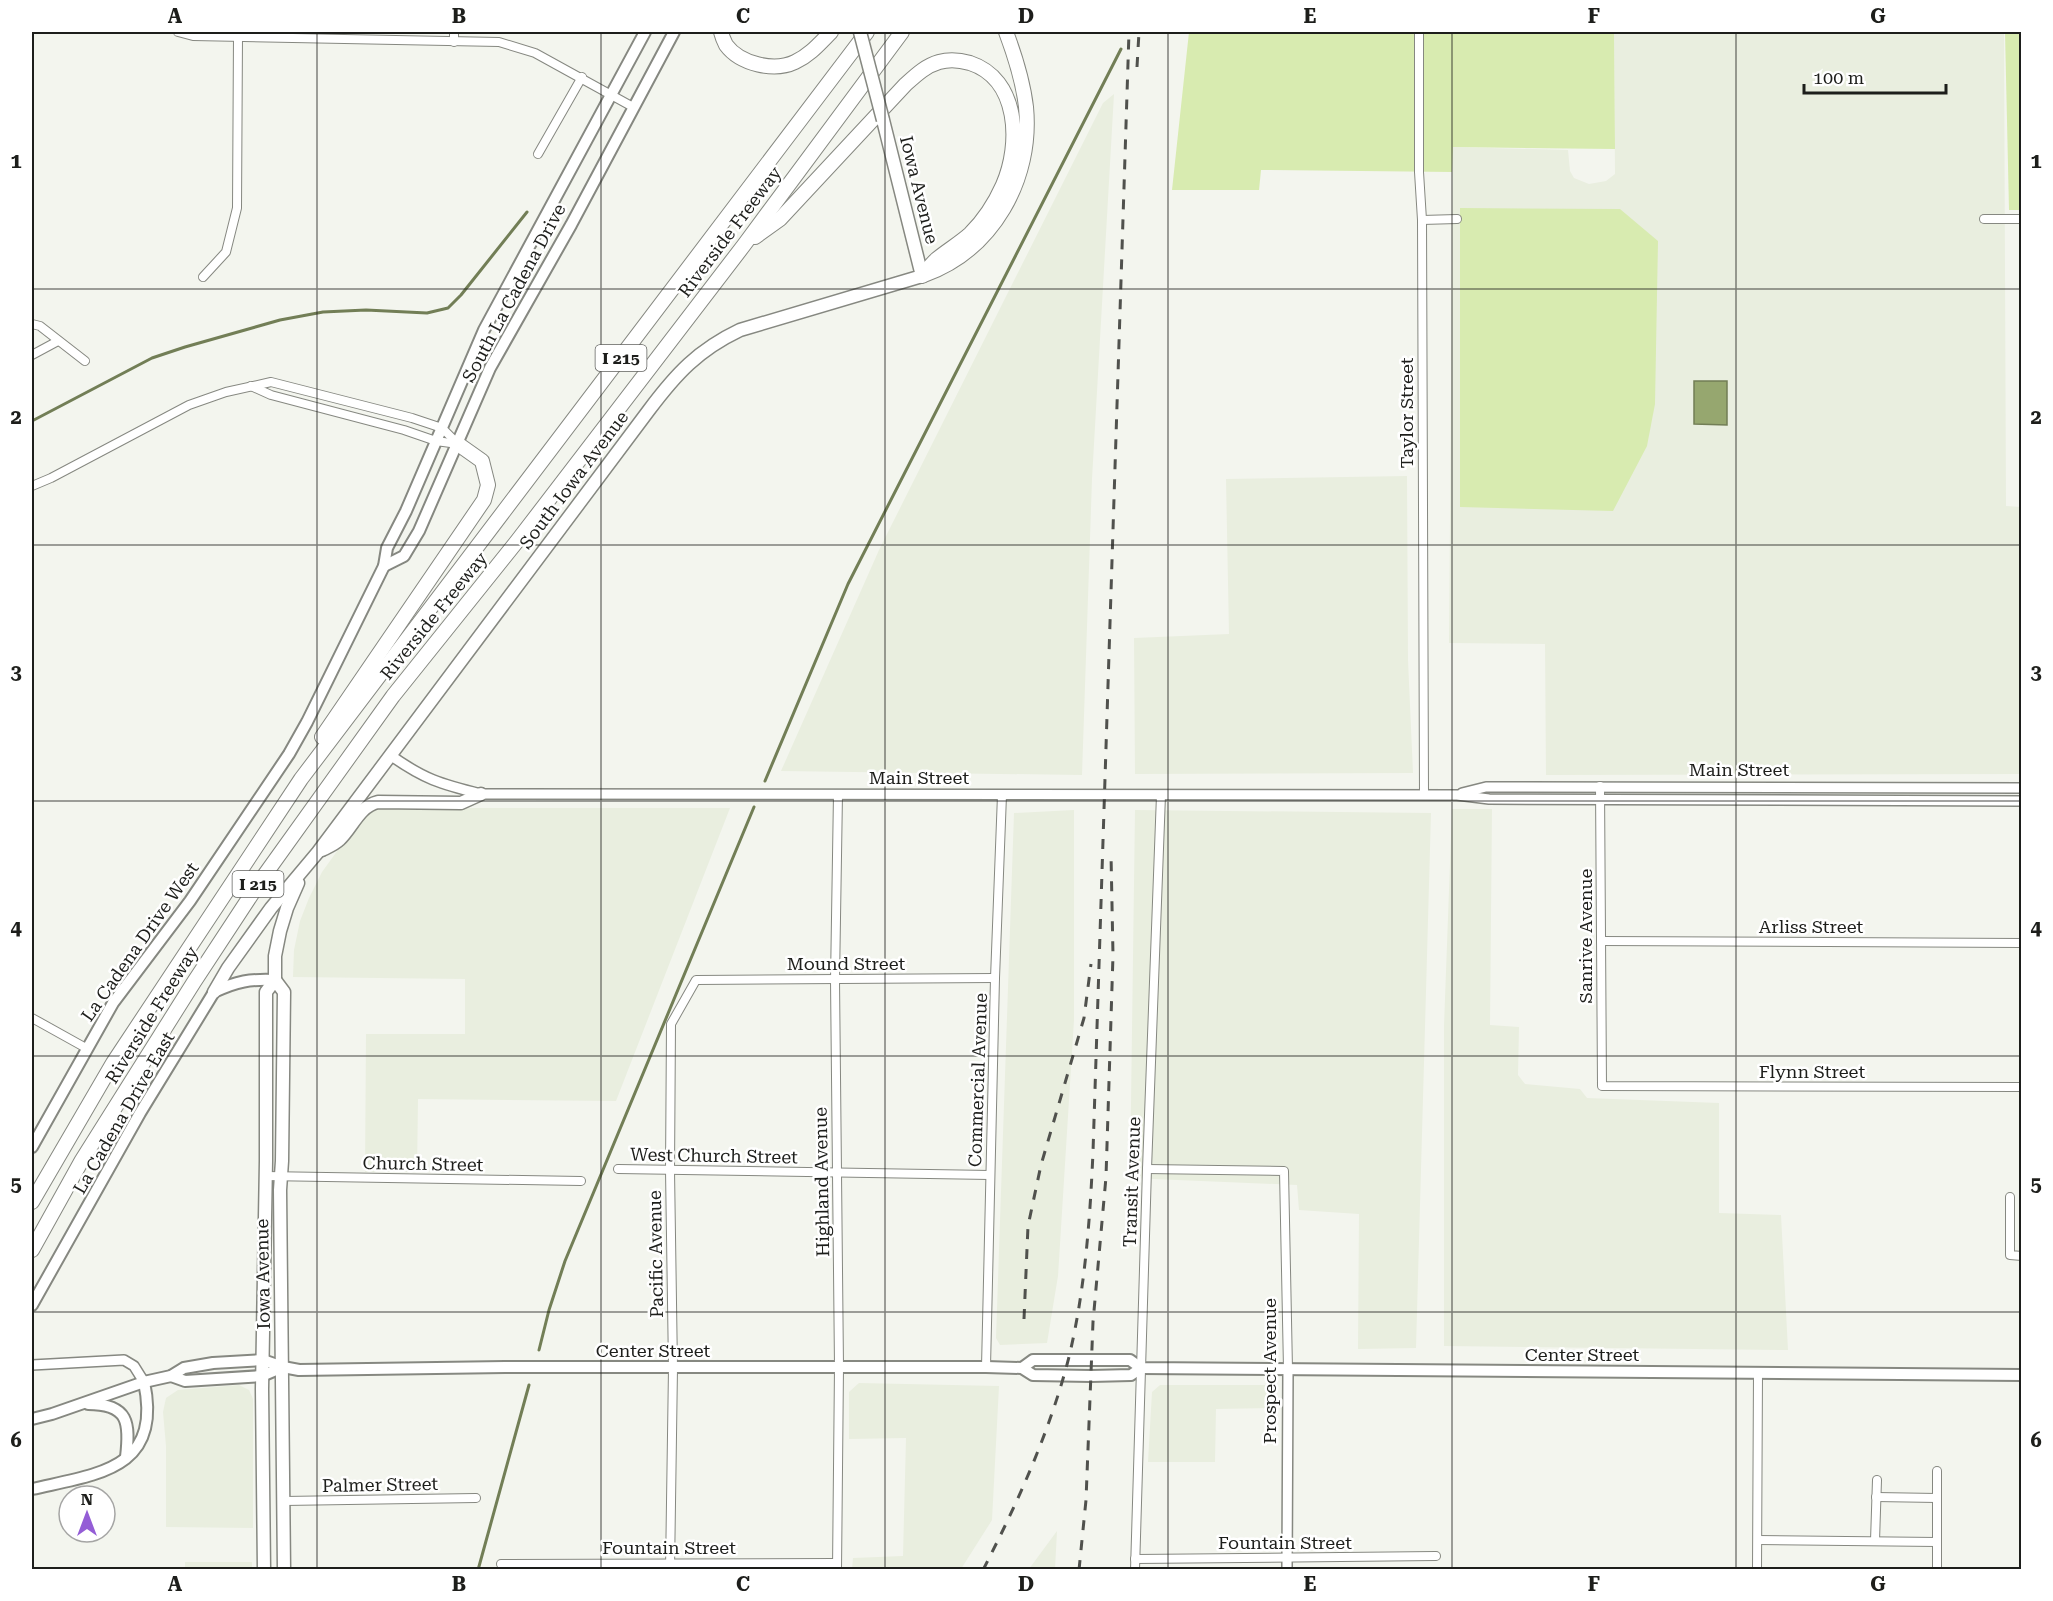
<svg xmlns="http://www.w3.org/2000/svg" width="2053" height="1601" viewBox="0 0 2053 1601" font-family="'Roboto Serif',serif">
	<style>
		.built { fill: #e9eedf }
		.green { fill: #d8ebb0 }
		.water { fill: #96a76f; stroke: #727e56; stroke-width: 1.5 }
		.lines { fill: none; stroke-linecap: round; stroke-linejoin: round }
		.stream { stroke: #727e56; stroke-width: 3 }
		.minor-casing { stroke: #868881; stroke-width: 10 }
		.tertiary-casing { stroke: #868881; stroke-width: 12 }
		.secondary-casing { stroke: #868881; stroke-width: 14 }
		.primary-casing { stroke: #868881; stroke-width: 15 }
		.motorway-casing { stroke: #868881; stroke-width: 16 }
		.minor { stroke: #fff; stroke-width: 8 }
		.tertiary { stroke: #fff; stroke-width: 9 }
		.secondary { stroke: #fff; stroke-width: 10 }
		.primary { stroke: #fff; stroke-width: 12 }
		.motorway { stroke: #fff; stroke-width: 14 }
		.rail { stroke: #50514d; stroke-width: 3; stroke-dasharray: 10 10; stroke-linecap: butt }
		.primary-bridge-casing { stroke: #868881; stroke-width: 15; stroke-linecap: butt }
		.primary-bridge { stroke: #fff; stroke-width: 12 }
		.grid { fill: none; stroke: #1d1e1b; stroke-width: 1.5; stroke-opacity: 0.55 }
		.labels { text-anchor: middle; stroke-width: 5; stroke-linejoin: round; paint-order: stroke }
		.shield { fill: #fff; stroke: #61625f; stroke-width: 1.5 }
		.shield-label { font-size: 16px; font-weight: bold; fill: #1d1e1b }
		.street-label { font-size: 18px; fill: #1d1e1b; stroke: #fff }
		.neatline { fill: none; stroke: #1d1e1b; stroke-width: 2 }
		.grid-label { font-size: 20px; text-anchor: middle; font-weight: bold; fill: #1d1e1b }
	</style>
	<rect width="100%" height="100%" fill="#f3f5ee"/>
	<g class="built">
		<polygon points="1614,32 2004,32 2006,506 2021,507 2021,774 1546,775 1545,644 1449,643 1453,147 1568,150 1570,171 1574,178 1589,184 1606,181 1615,174"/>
		<polygon points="1114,94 1092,479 1082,775 781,771 879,550 1103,103"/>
		<polygon points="1407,476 1408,660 1413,773 1135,774 1134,638 1229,634 1226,479"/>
		<polygon points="371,808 730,808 616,1101 418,1099 417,1172 365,1172 366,1034 465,1034 465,979 293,977 294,950 300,921 309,898 322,872 366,811"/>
		<polygon points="1452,809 1492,809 1490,1025 1519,1027 1518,1075 1525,1084 1580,1089 1587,1098 1719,1103 1719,1213 1781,1215 1788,1350 1444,1346 1444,1026"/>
		<polygon points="1074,810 1074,1020 1058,1276 1047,1343 1000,1345 996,1338 1014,813"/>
		<polygon points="1135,810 1431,813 1416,1348 1358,1349 1359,1214 1299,1210 1297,1185 1130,1178"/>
		<polygon points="859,1383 999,1386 992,1520 961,1569 852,1569 853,1558 903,1556 906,1438 849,1439 849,1392"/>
		<polygon points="239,1385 249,1390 253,1399 253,1528 166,1527 166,1446 163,1412 166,1398 178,1390"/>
		<polygon points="1160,1385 1265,1385 1273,1392 1273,1408 1216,1409 1215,1462 1148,1462 1152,1392"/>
		<polygon points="1057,1531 1055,1569 1029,1569"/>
		<rect x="185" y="1562" width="67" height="7"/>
	</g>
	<g class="green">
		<polygon points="1189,32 1614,32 1615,149 1453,147 1452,172 1261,170 1259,190 1172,190"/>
		<polygon points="2005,32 2021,32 2021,210 2009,210"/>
		<polygon points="1460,208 1620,209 1658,241 1655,404 1647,446 1613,511 1460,507"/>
	</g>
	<polygon class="water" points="1694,381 1727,381 1727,425 1694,424"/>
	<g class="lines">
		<g class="stream">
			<polyline points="32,421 152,358 185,347 280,320 323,312 366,310 427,313 448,308 461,295 527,212"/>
			<polyline points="765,781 848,584 1121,49"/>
			<polyline points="539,1350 549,1310 565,1261 754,807"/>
			<polyline points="478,1570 529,1385"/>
		</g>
		<defs>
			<g id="minor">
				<polyline points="178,32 193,36 499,42 535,53 633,107"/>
				<polyline points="1419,32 1419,172 1422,220 1424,795"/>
				<polyline points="454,42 454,32"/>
				<polyline points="538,154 582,77"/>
				<polyline points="1984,219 2022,219"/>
				<polyline points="1422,220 1457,219"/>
				<polyline points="203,277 226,252 237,208 238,36"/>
				<polyline points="32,324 40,326 85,361"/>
				<polyline points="32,355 58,341"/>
				<polyline points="251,386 271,395 404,430 436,441 458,444"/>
				<polyline points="32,486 51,478 189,405 226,392 271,382 412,418 442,428 458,444"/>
				<polyline points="1600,786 1602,1086 2022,1087"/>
				<polyline points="1601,941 2022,943"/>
				<polyline points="32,1018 86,1048"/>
				<polyline points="618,1169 990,1175"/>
				<polyline points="1147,1169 1284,1171 1288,1369"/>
				<polyline points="265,1176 581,1181"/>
				<polyline points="2010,1197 2010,1255 2022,1256"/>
				<polyline points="986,1367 995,978 1002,795"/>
				<polyline points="1876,1497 1937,1498"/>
				<polyline points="284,1501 476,1498"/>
				<polyline points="1758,1540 1937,1542"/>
				<polyline points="1875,1541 1877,1480"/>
				<polyline points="1135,1559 1436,1556"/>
				<polyline points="501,1564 837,1563"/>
				<polyline points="670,1570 673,1368 670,1170 671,1024 696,980 995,978"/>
				<polyline points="837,1570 839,1367 835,980 838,794"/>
				<polyline points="1135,1570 1147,1169 1161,795"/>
				<polyline points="1757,1570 1758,1372"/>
				<polyline points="1937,1570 1937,1471"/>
			</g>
			<g id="tertiary">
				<path d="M390 755C424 779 440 784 481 794L1457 795 1489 799 2022 801"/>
				<polyline points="1462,793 1486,787 2022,788"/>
				<polyline points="32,1365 124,1360 134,1366 144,1382"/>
				<polyline points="1287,1570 1288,1369"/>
			</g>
			<g id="secondary">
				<polyline points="384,566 404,556 419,531 490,368 571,225 674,32"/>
				<polyline points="32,1147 113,1003 190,901 289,754 307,722 384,566 387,548 406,511 484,330 645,32"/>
				<path d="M32 1305 140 1113 214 992C237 981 250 979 275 980"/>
				<polyline points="1022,1368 1033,1360 1130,1360 1141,1368 2022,1375"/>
				<polyline points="171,1376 185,1381 262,1376 283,1367"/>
				<path d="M88 1404C129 1404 130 1423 126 1457"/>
				<polyline points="32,1419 52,1414 144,1382 171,1376 184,1368 213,1363 263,1360 283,1367 299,1370 505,1367 986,1367 1022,1368 1033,1375 1091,1376 1131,1375 1141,1368"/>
				<path d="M32 1489C97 1474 163 1470 144 1382"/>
			</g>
			<g id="primary">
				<path d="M322 850C328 847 335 844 339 840 353 827 358 807 378 802L461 803 481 794"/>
				<polyline points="275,980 284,992 282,1161 280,1190 284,1570"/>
				<path d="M214 992 228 968 271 908 318 852 649 410C676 374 698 350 740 330L922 276 883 120"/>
				<polyline points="264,1570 262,1389 266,1161 266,992 275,980 275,956 280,931 287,908 298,883"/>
			</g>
			<g id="motorway">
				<path d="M721 32C722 36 724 41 726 45 740 64 774 72 795 62 810 55 820 43 831 32"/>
				<path d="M755 237 780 219 905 85C915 76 925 66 939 62 949 59 960 60 970 63 1019 79 1021 144 1003 185 995 203 984 220 970 234 960 243 948 250 937 259 932 263 927 270 922 276"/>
				<path d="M924 275C993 250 1033 179 1026 107 1023 81 1015 56 1006 32"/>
				<polyline points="322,737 484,500 488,485 482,461 458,444"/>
				<polyline points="32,1202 113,1063 301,779 867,32"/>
				<polyline points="32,1250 82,1160 194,982 261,880 393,696 518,540 744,245 902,32"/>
			</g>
		</defs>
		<use href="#minor" class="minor-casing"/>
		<use href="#tertiary" class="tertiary-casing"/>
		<use href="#secondary" class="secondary-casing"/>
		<use href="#primary" class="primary-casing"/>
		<use href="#motorway" class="motorway-casing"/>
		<use href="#minor" class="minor"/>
		<use href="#tertiary" class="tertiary"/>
		<use href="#secondary" class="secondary"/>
		<use href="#primary" class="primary"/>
		<use href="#motorway" class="motorway"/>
		<g class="rail">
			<polyline points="1137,67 1139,32"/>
			<polyline points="1024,1319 1028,1226 1041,1165 1084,1018 1091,964"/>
			<path d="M983 1570C1018 1502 1050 1431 1069 1357 1085 1290 1090 1220 1093 1152L1129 32"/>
			<polyline points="1079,1570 1086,1500 1093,1322 1106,1177 1113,955 1111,854"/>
		</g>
		<defs>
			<polyline id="primary-bridge" points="860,32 883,120"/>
		</defs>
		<use href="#primary-bridge" class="primary-bridge-casing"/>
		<use href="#primary-bridge" class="primary-bridge"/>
	</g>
	<path class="grid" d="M317 32V1570M601 32V1570M885 32V1570M1168 32V1570M1452 32V1570M1736 32V1570M32 289H2022M32 545H2022M32 801H2022M32 1056H2022M32 1312H2022"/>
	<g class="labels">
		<g class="shield">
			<rect x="595.5" y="345" width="51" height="26" rx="4.5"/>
			<rect x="232.5" y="871" width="51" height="26" rx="4.5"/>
		</g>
		<g class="shield-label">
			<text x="621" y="364">I 215</text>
			<text x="258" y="890">I 215</text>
		</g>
		<g class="street-label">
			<text transform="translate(919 190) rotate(76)" y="6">Iowa Avenue</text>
			<text transform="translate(730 232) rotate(-53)" y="6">Riverside Freeway</text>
			<text transform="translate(514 293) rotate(-62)" y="6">South La Cadena Drive</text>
			<text transform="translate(1407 413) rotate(-90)" y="6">Taylor Street</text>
			<text transform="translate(574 480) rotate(-53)" y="6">South Iowa Avenue</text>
			<text transform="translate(434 616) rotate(-51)" y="6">Riverside Freeway</text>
			<text x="1739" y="776">Main Street</text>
			<text x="919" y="784">Main Street</text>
			<text x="1811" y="933">Arliss Street</text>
			<text transform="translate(1586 936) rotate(-90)" y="6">Sanrive Avenue</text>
			<text transform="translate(140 942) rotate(-55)" y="6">La Cadena Drive West</text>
			<text x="846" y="970">Mound Street</text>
			<text transform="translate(152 1015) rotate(-58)" y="6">Riverside Freeway</text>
			<text x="1812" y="1078">Flynn Street</text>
			<text transform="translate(978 1080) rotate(-88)" y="6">Commercial Avenue</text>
			<text transform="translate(124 1113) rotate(-60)" y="6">La Cadena Drive East</text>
			<text transform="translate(714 1156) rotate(1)" y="6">West Church Street</text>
			<text transform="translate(423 1164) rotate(1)" y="6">Church Street</text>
			<text transform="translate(822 1182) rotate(-91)" y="6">Highland Avenue</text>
			<text transform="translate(1132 1182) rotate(-88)" y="6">Transit Avenue</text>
			<text transform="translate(656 1254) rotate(-91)" y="6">Pacific Avenue</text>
			<text transform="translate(263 1274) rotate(-91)" y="6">Iowa Avenue</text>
			<text x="653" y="1357">Center Street</text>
			<text x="1582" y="1361">Center Street</text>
			<text transform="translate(1270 1371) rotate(-90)" y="6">Prospect Avenue</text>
			<text transform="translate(380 1485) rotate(-1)" y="6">Palmer Street</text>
			<text x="1285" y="1549">Fountain Street</text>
			<text x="669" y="1554">Fountain Street</text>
		</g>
	</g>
	<rect width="2053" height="1601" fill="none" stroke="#ffffff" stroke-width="66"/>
	<g transform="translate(87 1514)"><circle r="28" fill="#ffffff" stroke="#a5a5a4" stroke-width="1.5"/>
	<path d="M0-4.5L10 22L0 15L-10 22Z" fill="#945dd6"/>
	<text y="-9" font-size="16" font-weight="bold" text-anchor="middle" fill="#1d1e1b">N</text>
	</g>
	<path d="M1804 84v9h142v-9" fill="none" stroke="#1d1e1b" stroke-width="3"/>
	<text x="1813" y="84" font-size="18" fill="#1d1e1b" stroke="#ffffff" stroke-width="4.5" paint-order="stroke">100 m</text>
	<rect x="33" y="33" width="1987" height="1535" class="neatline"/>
	<g class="grid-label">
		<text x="175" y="23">A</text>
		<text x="459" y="23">B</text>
		<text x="743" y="23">C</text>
		<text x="1026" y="23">D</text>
		<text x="1310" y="23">E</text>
		<text x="1594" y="23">F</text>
		<text x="1878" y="23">G</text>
		<text x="16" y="168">1</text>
		<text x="2036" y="168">1</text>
		<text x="16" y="424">2</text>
		<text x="2036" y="424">2</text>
		<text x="16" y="679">3</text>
		<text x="2036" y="679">3</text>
		<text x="16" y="935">4</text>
		<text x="2036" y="935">4</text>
		<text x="16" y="1191">5</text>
		<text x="2036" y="1191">5</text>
		<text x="16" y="1447">6</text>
		<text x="2036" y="1447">6</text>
		<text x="175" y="1591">A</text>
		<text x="459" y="1591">B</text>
		<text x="743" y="1591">C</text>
		<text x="1026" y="1591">D</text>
		<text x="1310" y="1591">E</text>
		<text x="1594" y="1591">F</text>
		<text x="1878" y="1591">G</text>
	</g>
</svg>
